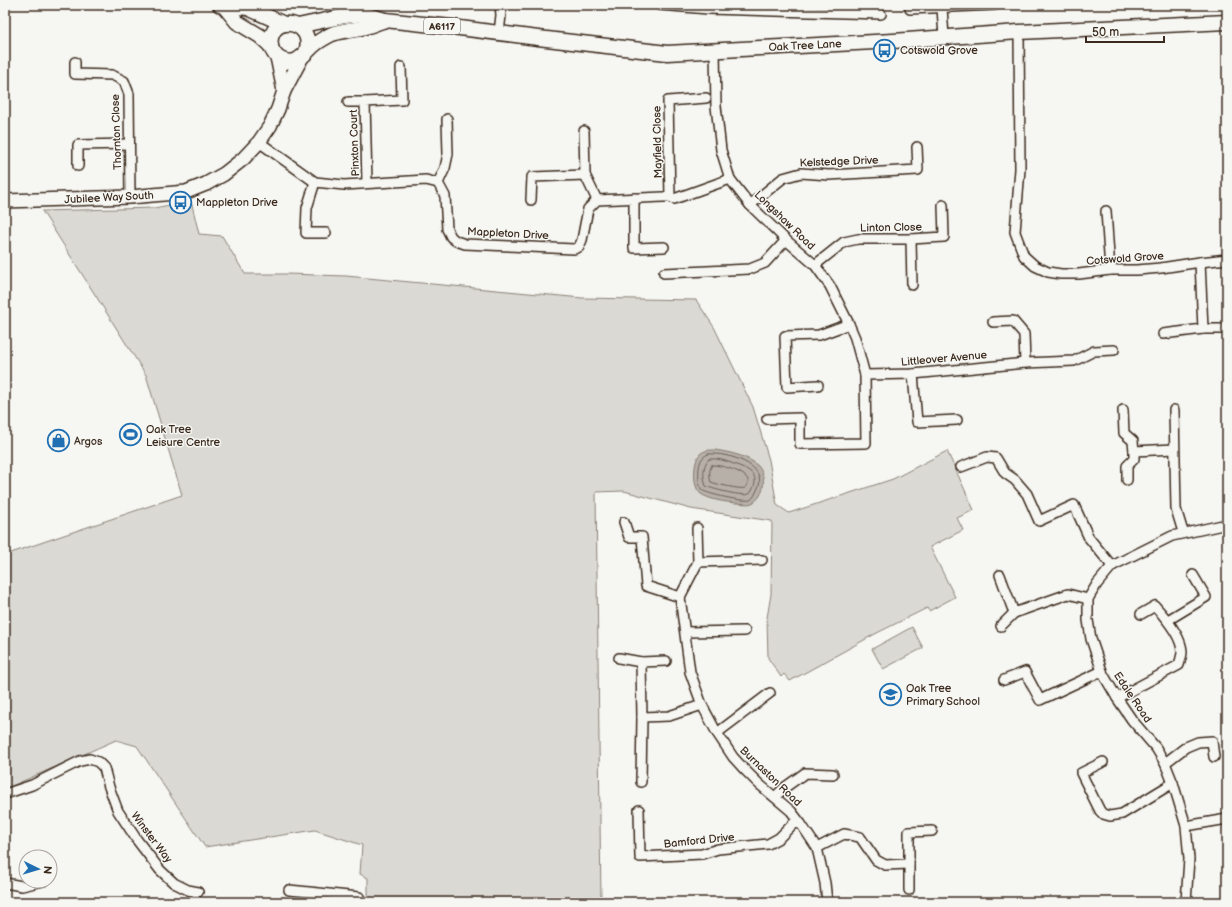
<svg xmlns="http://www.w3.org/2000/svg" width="1232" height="907" viewBox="0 0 1232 907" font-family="'Balsamiq Sans',sans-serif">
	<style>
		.green { fill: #dad9d3; stroke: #8a8278 }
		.water { fill: #b6b0a9; stroke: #857a71 }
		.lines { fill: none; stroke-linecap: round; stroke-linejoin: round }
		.shore { stroke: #6c6056; stroke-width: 1 }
		.street-casing { stroke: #3b2a1e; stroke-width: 12 }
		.secondary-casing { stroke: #3b2a1e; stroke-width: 16 }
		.primary-casing { stroke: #3b2a1e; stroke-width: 17 }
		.street { stroke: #f6f6f2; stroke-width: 9 }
		.secondary { stroke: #f6f6f2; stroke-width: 13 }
		.primary { stroke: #f6f6f2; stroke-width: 14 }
		.labels { text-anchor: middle; stroke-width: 3; stroke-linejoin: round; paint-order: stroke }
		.shield { fill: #f6f6f2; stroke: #73675e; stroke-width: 1 }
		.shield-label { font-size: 10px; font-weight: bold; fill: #3b2a1e }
		.street-label { font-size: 11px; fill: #3b2a1e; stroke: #f6f6f2 }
		.poi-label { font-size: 11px; fill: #3b2a1e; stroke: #f6f6f2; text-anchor: start }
	</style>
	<rect width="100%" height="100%" fill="#f6f6f2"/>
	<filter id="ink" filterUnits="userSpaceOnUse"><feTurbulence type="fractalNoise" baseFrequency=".025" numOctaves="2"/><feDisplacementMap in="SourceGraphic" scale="8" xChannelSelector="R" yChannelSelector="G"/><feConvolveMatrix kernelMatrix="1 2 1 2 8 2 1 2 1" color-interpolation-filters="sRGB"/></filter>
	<g filter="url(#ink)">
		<g class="green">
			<polygon points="191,201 199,234 222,236 245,274 287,274 346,276 582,298 696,300 714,327 753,407 769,460 777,505 789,513 893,479 947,451 974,510 957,518 963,530 930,547 955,597 929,611 927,608 875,634 790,681 784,674 781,677 768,658 767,618 771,594 772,521 691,509 624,491 596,492 601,902 368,902 368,878 360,874 362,845 315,830 205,847 137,746 116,740 5,789 5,555 182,495 146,375 42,211 154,208"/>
			<polygon points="912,627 923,648 883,669 872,649"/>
		</g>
		<path class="water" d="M715 450C728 452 749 456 758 466 767 476 765 497 752 503 748 505 741 503 736 503 725 502 710 500 701 494 692 488 693 461 700 454 704 450 710 450 715 450Z"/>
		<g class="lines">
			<g class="shore">
				<path d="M708 454C726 452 771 465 757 490 755 494 754 498 750 500 743 502 707 494 702 490 698 486 698 468 700 463 701 459 704 456 708 454Z"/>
				<path d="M709 459C718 458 726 461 734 464 744 468 759 472 754 486 753 489 751 493 749 494 743 497 712 489 706 486 703 478 702 465 709 459Z"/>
				<path d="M712 465C721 465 744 471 748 480 748 482 748 487 745 488 741 490 716 484 711 482 709 477 709 469 712 465Z"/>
			</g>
			<defs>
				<g id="street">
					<polyline points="659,5 708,9 881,14"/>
					<polyline points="942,8 944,37"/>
					<polyline points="910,9 995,5"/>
					<polyline points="1019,32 1020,169 1015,232 1024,256 1035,266 1048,272 1061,274 1079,274 1110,270 1137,270 1161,268 1200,262 1203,329 1227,329"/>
					<polyline points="499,33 501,15 500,5"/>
					<polyline points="715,50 716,106 721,150 730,179 750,205 786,240 815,265 830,286 849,324 855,338 865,375 866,443 800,444 800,418 767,419"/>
					<polyline points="75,62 75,74 112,75 124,81 129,94 130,197"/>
					<polyline points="348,102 365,102"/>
					<polyline points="584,131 585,175 597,200"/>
					<polyline points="259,142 315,182 344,185 426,180 438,183 445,196 447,229 451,237 456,241 465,244 574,249 579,247 582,240 588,209 597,200 663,197 670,197 674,199 730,179"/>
					<polyline points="78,166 78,145 129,144"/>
					<polyline points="315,182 307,208 306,233 326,233"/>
					<polyline points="367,183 365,102 402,100 401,67"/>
					<polyline points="438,183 445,168 448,154 447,119"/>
					<polyline points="670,197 668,101 706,98"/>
					<polyline points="634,198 634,248 664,247"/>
					<polyline points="531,200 532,177 585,175"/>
					<polyline points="750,205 783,178 801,173 829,175 918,170 917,147"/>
					<polyline points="1106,211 1110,270"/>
					<polyline points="911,239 912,285"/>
					<polyline points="1200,262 1227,259"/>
					<polyline points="815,265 844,242 858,239 911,239 944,237 943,205"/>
					<polyline points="664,273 750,269 765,263 786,240"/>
					<polyline points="993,322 1013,321 1024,334 1025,363"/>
					<polyline points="1163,334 1203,329"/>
					<polyline points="913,374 917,422 957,420"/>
					<polyline points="865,375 913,374 1025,363 1074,361 1094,351 1114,350"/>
					<polyline points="818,385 787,387 785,336 819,335 849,324"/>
					<polyline points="1123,410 1124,433 1133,441 1134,451 1174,449"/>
					<polyline points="1174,410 1176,509 1183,532"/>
					<polyline points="961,467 987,457 996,458 1005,473 1015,480 1027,494 1039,521 1074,505 1089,538 1112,566"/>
					<polyline points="1127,480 1127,466 1134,459 1134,451"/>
					<polyline points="624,522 629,537 642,537 646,586 680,597"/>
					<polyline points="698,562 762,560"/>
					<polyline points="1000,575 1014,613 1068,594 1088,599"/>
					<polyline points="680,597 690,672 702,705 717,733 733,757 743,768 759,784 791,811 801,824 817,848 825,883 827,902"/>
					<polyline points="680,597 698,562 697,528"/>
					<polyline points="1168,620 1206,597 1193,575"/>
					<polyline points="1001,626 1014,613"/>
					<polyline points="686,632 745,631"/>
					<polyline points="619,658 641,662 666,661"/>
					<polyline points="641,662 642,717 669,716 702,705"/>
					<polyline points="1004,680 1025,672 1040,700 1102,671"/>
					<path d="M1117 698 1179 665C1180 661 1182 656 1182 652 1182 637 1165 617 1155 606L1141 614"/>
					<polyline points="717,733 770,693"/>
					<polyline points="1103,762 1081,773 1100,811 1103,814 1110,816 1122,814 1173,783"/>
					<polyline points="1165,763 1186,747 1198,742 1212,741 1214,757"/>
					<polyline points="641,782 642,717"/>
					<polyline points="5,794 32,785 80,761 90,759 98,762 104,768 109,787 118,811 137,840 160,870 174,883 188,890 198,892"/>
					<polyline points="775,797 784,788 805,773 833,774"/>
					<polyline points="639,810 640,857 702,854 718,849 768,844 779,838 794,823 801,824"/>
					<polyline points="1186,826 1227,819"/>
					<polyline points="817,848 844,834 860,837 876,860 885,865 909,864"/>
					<polyline points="5,883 22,886 43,881"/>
					<polyline points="289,890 359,897 359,902"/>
					<polyline points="909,890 909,832 932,831"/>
					<polyline points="1186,902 1189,859 1186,826 1173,783 1165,763 1156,748 1132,720 1117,698 1103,674 1091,639 1088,620 1088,599 1097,584 1112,566 1172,536 1227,524"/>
				</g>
				<g id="secondary">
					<polyline points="277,57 284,91"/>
					<polyline points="5,201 130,197 186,192 206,184 224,174 243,159 259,142 270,126 278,109 284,91 302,57"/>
				</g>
				<g id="primary">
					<polyline points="220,5 248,8 284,24"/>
					<polyline points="224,6 237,22 260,36 271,46"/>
					<polyline points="298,26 345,16 364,14 385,20 452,27 538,38 667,53 893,41 1019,32 1227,22"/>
					<path d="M306 52C316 23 276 13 271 38 270 43 271 49 274 53 278 60 287 63 295 61 303 58 308 50 314 45 319 41 326 37 332 34 343 30 354 30 365 27 372 25 379 22 385 20"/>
				</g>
			</defs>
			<use href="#street" class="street-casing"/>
			<use href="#secondary" class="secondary-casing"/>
			<use href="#primary" class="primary-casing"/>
			<use href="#street" class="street"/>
			<use href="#secondary" class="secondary"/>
			<use href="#primary" class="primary"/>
		</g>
	</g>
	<defs>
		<symbol id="bus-ring" viewBox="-11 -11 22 22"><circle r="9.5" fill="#f6f6f2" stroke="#1f6fb2" stroke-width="1.5"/><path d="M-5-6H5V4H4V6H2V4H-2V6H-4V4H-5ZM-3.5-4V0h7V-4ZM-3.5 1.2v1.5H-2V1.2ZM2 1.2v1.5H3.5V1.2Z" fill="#1f6fb2"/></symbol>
		<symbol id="stadium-ring" viewBox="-11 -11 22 22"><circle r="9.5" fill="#f6f6f2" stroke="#1f6fb2" stroke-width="1.5"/><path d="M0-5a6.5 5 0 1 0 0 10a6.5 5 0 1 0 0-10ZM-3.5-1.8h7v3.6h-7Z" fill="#1f6fb2"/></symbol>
		<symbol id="shop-ring" viewBox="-11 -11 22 22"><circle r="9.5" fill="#f6f6f2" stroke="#1f6fb2" stroke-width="1.5"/><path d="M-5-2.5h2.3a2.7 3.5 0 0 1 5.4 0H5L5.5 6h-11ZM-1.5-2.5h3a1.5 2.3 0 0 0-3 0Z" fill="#1f6fb2"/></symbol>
		<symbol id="school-ring" viewBox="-11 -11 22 22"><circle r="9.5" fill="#f6f6f2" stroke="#1f6fb2" stroke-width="1.5"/><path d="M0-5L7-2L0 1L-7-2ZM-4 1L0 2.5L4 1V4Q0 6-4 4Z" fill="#1f6fb2"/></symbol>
	</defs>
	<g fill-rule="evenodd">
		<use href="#bus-ring" x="872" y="38" width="25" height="25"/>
		<use href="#bus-ring" x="168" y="190" width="25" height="25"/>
		<use href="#stadium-ring" x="118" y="422" width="25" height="25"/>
		<use href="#shop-ring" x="46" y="428" width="25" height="25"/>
		<use href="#school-ring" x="878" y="682" width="25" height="25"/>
	</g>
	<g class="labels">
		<rect class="shield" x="424" y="18" width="36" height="16" rx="3"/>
		<g class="shield-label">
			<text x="442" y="30">A6117</text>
		</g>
		<g class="street-label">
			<text transform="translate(805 45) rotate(-3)" y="4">Oak Tree Lane</text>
			<text transform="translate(116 132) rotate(-92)" y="4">Thornton Close</text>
			<text transform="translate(657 142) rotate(-91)" y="4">Mayfield Close</text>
			<text transform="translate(354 143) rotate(-92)" y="4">Pinxton Court</text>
			<text transform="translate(839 161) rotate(-2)" y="4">Kelstedge Drive</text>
			<text transform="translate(109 197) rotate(-3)" y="4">Jubilee Way South</text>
			<text transform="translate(785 220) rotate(44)" y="4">Longshaw Road</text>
			<text transform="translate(891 227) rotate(-1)" y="4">Linton Close</text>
			<text transform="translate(508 233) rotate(3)" y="4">Mappleton Drive</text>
			<text transform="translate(1125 258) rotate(-4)" y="4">Cotswold Grove</text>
			<text transform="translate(944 358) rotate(-5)" y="4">Littleover Avenue</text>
			<text transform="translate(1133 697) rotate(56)" y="4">Edale Road</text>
			<text transform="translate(771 776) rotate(44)" y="4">Burnaston Road</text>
			<text transform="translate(152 837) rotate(53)" y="4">Winster Way</text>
			<text transform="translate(699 840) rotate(-6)" y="4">Bamford Drive</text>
		</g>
		<g class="poi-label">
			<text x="900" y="54">Cotswold Grove</text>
			<text x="196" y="206">Mappleton Drive</text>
			<text x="146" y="433">Oak Tree<tspan x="146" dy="13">Leisure Centre</tspan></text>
			<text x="74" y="445">Argos</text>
			<text x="906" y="692">Oak Tree<tspan x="906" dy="13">Primary School</tspan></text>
		</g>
	</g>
	<rect width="1232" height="907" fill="none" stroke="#f6f6f2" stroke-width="20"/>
	<rect x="10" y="10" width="1212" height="887" fill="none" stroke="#3b2a1e" stroke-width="1.5" filter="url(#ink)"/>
	<g transform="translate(38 869) rotate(95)"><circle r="19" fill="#f6f6f2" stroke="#aba49d"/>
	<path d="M0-3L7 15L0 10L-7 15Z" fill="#1f6fb2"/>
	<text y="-6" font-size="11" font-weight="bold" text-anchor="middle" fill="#3b2a1e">N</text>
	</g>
	<path d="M1086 36v6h78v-6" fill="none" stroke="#3b2a1e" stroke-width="2"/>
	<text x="1092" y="36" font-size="12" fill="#3b2a1e" stroke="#f6f6f2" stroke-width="3" paint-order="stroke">50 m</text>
</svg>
